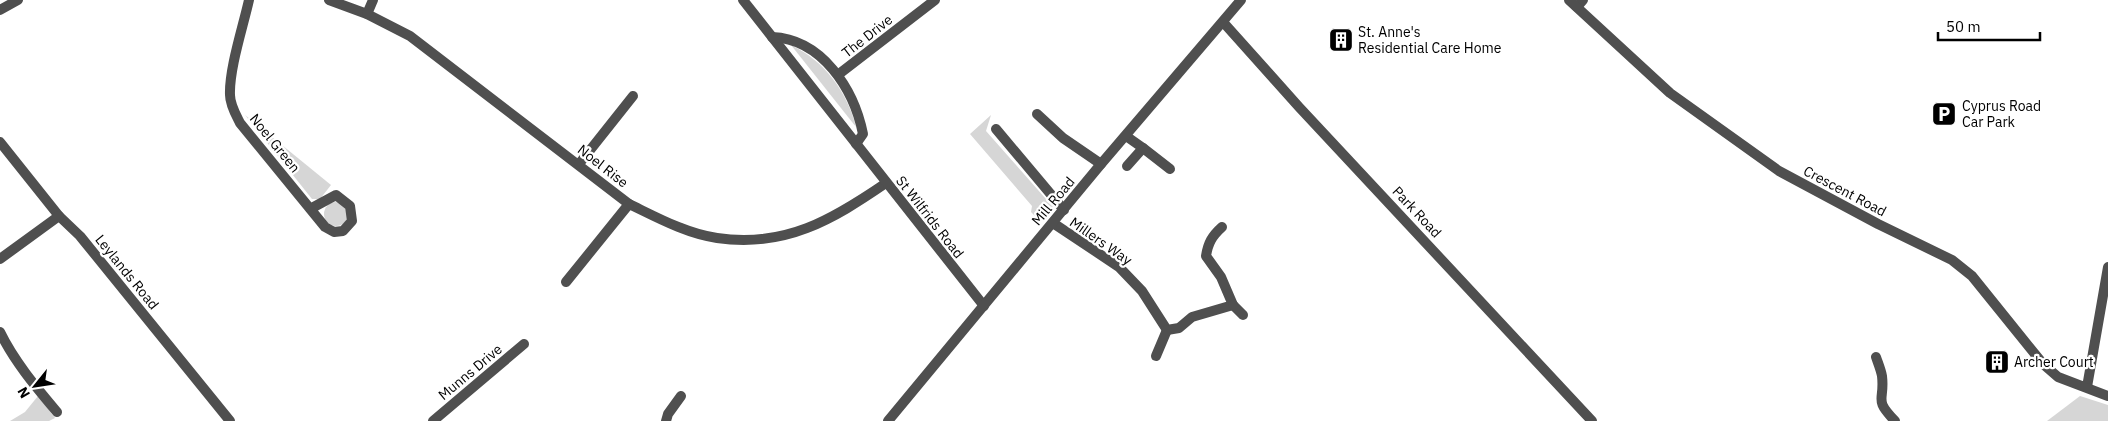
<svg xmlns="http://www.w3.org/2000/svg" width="2108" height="421" viewBox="0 0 2108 421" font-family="'IBM Plex Sans',sans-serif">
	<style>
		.green { fill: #d6d6d6 }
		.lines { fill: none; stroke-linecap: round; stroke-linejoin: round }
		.minor { stroke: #4f4f4f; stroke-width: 10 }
		.tertiary { stroke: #4f4f4f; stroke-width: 10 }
		.labels { text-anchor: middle; stroke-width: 4.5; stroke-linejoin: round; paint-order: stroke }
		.poi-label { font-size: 14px; fill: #000; stroke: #fff; text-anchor: start }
		.street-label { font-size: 14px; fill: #000; stroke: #fff }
	</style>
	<rect width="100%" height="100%" fill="#fff"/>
	<g class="green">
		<path d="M791 45C825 61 847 92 856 127Z"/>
		<polygon points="245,115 331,185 320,199 312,199"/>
		<polygon points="991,115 986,131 1053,207 1040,221 1031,212 1032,206 970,134"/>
		<circle cx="336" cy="214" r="12"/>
		<polygon points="38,396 55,418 49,421 10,421 25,412"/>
		<polygon points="2080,396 2108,405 2108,421 2047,421"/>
	</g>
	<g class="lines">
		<g class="minor">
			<path d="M249 0C243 27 229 69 230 95 230 105 236 115 240 123L325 227 334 232 343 231 352 221 350 206 336 195 310 209"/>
			<path d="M329 0 367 14 410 36 629 204C656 217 687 234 717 238 785 248 832 220 886 183"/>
			<polyline points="743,0 984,306"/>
			<polyline points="1577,7 1583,0"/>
			<polyline points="0,10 18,0"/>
			<polyline points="367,14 373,0"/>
			<polyline points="1223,22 1299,107 1592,421"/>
			<path d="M772 37C822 39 854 89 863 134L856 144"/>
			<polyline points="839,74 935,0"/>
			<polyline points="1037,114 1063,138 1101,164"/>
			<polyline points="996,129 1064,210"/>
			<polyline points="1126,136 1143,148 1127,166"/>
			<polyline points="1143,148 1170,169"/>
			<polyline points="579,164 633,96"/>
			<path d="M1053 223 1119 267 1142 291 1167 330 1179 328 1192 317 1233 305 1221 277 1206 256C1208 243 1212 236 1222 227"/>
			<polyline points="566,282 629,204"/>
			<polyline points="1233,305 1243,315"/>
			<path d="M0 332C14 361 36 387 57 412"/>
			<polyline points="1156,356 1167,330"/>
			<path d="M1876 357C1878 363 1881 370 1882 376 1885 402 1873 398 1895 421"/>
			<polyline points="2087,387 2108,267"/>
			<polyline points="433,421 524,344"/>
			<polyline points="666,421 668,414 681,396"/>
		</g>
		<g class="tertiary">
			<polyline points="1569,0 1670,93 1779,171 1878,224 1952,260 1972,276 2043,364 2058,377 2108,396"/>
			<polyline points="0,142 59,216 80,236 230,421"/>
			<polyline points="0,259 59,216"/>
			<polyline points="888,421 1101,164 1241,0"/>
		</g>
	</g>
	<defs>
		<symbol id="building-square" viewBox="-11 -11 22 22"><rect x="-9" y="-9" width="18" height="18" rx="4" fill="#000" stroke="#fff"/><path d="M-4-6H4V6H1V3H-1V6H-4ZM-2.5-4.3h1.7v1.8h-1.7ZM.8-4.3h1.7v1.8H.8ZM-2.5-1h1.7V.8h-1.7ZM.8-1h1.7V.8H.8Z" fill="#fff"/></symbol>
		<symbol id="parking-square" viewBox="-11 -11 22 22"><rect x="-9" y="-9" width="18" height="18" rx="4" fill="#000" stroke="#fff"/><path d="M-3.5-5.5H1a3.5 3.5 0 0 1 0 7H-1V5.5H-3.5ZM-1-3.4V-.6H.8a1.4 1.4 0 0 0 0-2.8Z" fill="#fff"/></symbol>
	</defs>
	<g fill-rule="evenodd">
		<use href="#building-square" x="1327" y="26" width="28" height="28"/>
		<use href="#parking-square" x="1930" y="100" width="28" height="28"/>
		<use href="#building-square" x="1983" y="348" width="28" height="28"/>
	</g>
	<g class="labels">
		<g class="poi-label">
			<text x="1358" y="37">St. Anne's<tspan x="1358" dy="16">Residential Care Home</tspan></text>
			<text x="1962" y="111">Cyprus Road<tspan x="1962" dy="16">Car Park</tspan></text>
			<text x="2014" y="367">Archer Court</text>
		</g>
		<g class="street-label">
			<text transform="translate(867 36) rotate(-38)" y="5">The Drive</text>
			<text transform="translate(275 143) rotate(51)" y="5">Noel Green</text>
			<text transform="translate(603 166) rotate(38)" y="5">Noel Rise</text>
			<text transform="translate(1845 191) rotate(28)" y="5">Crescent Road</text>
			<text transform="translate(1053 201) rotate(-50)" y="5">Mill Road</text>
			<text transform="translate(1417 212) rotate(47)" y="5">Park Road</text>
			<text transform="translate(930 217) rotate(52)" y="5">St Wilfrids Road</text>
			<text transform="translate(1101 241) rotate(35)" y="5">Millers Way</text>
			<text transform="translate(127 272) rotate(51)" y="5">Leylands Road</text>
			<text transform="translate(470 372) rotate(-40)" y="5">Munns Drive</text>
		</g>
	</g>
	<g transform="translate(35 386) rotate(240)" stroke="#ffffff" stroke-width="4" paint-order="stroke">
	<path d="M0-4L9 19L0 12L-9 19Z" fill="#000000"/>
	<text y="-8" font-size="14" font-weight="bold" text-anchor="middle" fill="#000000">N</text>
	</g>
	<path d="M1938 32v8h102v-8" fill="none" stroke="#000000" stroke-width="2.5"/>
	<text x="1946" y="32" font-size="15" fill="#000000" stroke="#ffffff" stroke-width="4" paint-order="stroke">50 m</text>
</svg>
